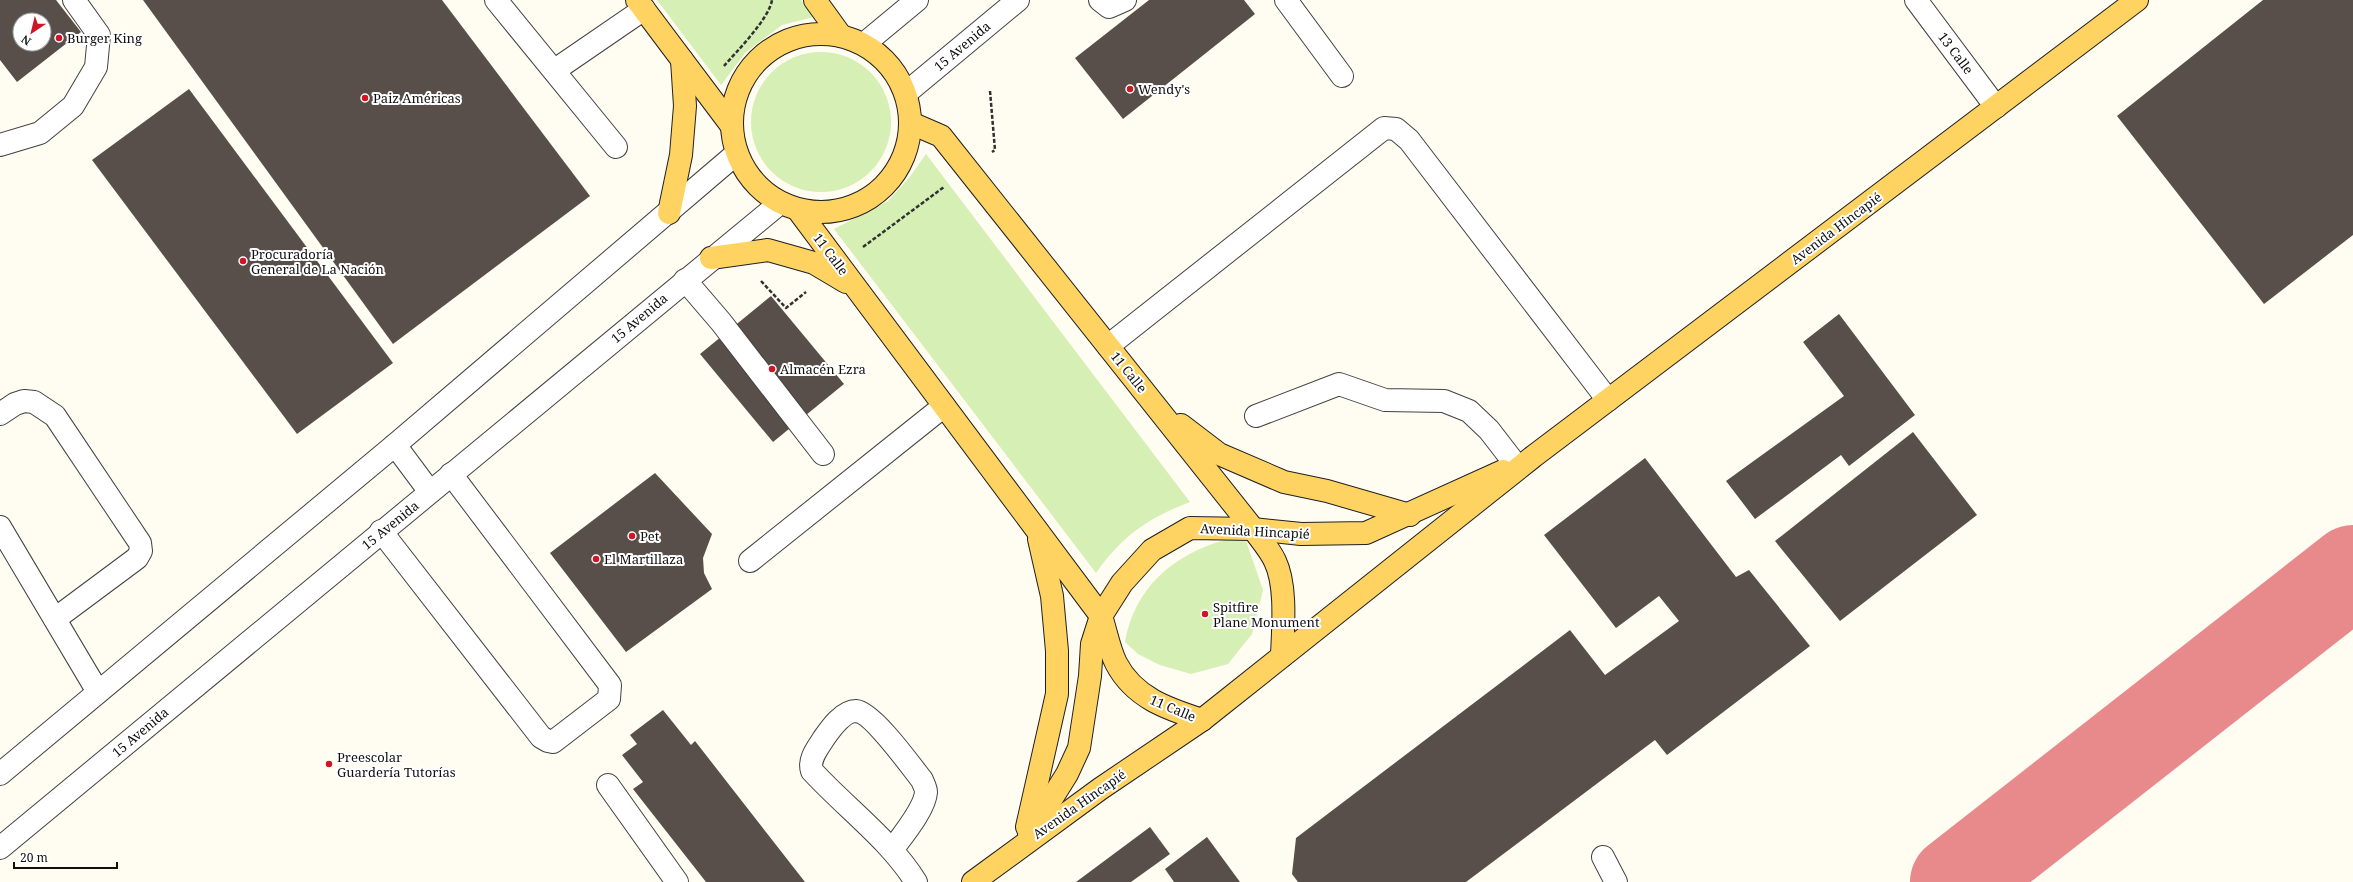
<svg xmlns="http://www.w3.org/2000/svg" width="2353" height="882" viewBox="0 0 2353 882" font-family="'Noto Serif',serif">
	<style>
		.green { fill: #d5efb5 }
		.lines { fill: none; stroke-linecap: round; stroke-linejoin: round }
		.taxiway { stroke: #e8898c; stroke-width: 92 }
		.building { fill: #594f4a; fill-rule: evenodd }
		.minor-casing { stroke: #424242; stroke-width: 24 }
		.major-casing { stroke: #202020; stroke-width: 24 }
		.path { stroke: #313131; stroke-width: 2.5; stroke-dasharray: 4 2; stroke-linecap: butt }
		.minor { stroke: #fff; stroke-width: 22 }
		.major { stroke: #ffd361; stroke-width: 22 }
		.poi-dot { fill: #d01626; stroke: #fff; stroke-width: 1.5 }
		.labels { text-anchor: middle; stroke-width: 4; stroke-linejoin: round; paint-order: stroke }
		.poi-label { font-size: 13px; fill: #0f0f0f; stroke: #fff; text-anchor: start }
		.street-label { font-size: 13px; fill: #0f0f0f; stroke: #fff }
	</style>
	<rect width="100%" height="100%" fill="#fffcf1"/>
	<g class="green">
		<polygon points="657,0 801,0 814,17 782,25 746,52 721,85"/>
		<circle cx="821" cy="122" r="70"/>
		<path d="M926 154 1190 502C1148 518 1122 536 1096 573L834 229 888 201 909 178Z"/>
		<path d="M1225 540 1246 541 1263 590 1252 634 1228 664 1191 674 1160 665 1138 654 1125 642C1134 588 1174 554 1225 540Z"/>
	</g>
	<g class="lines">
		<polyline class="taxiway" points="1956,882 2353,571"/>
	</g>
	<g class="building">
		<path d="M0 0H56L81 32 17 82 0 60ZM20 20H44V44H20Z"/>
		<polygon points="143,0 442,0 590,196 393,344"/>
		<polygon points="1149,0 1244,0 1255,14 1123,119 1075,58"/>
		<polygon points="2263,0 2353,0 2353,235 2264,304 2117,116"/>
		<polygon points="189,89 393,363 297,434 92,160"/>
		<polygon points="771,296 844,384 773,442 700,354"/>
		<polygon points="1839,314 1915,415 1849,466 1841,455 1755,519 1726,481 1844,396 1803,342"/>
		<polygon points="1913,432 1977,515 1840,621 1775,541"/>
		<polygon points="1645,458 1736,577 1749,570 1810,646 1667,755 1655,740 1466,882 1298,882 1292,874 1296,838 1570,630 1605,675 1679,621 1659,596 1616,628 1544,535"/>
		<polygon points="655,473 712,534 703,558 704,573 712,589 626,652 550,553"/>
		<polygon points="663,710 691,745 695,741 805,882 706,882 633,789 643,782 622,755 637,744 630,735"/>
		<polygon points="1150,827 1170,854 1131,882 1076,882"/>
		<polygon points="1207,837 1240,882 1174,882 1165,869"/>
	</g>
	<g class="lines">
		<defs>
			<g id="minor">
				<polyline points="496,0 616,147"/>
				<polyline points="1100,0 1109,7 1125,0"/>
				<polyline points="1286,0 1342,76"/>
				<polyline points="1916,0 1996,107"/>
				<polyline points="864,44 917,0"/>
				<polyline points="555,70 644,9"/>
				<polyline points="906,93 1018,0"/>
				<polyline points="0,145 40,133 73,106 96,67 99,35 74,0"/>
				<polyline points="685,280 721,322 823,454"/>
				<polyline points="1108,346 1384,128 1396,129 1409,140 1608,400"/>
				<polyline points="0,414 15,404 24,401 34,402 55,416 140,543 141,551 137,558 55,619"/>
				<polyline points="1256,416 1339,384 1385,400 1444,401 1469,411 1489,430 1516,465"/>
				<polyline points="395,445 430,492"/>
				<polyline points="0,527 98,692"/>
				<polyline points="381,531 541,737 548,741 553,742 609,699 610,685 451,474"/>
				<polyline points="750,561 944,406"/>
				<polyline points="0,774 395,445 736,154"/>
				<polyline points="608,785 677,882"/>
				<polyline points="0,848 780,203"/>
				<path d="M892 850C902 836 925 809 926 792 926 788 923 783 922 780 911 766 872 712 856 711 843 711 831 728 824 738 818 748 808 759 812 771 846 808 890 840 916 882"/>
				<polyline points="1603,857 1616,882"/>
			</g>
			<g id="major">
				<polyline points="637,0 731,125"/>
				<polyline points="815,0 841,36"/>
				<circle cx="821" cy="123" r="89"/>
				<path d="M911 123 941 136 1254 530C1261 540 1270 550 1275 561 1287 586 1283 628 1282 656"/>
				<path d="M798 210 1101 616C1106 631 1109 649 1116 663 1134 698 1168 709 1202 720"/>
				<polyline points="669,213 681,155 685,106 682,60"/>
				<polyline points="711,258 768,250 814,263 846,282"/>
				<polyline points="1181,425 1219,454 1284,482 1327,491 1410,515"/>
				<polyline points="1027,827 1057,694 1057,651 1052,596 1039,539"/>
				<polyline points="1029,835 1067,774 1079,748 1090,676 1092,644 1101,616 1122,583 1152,550 1190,528 1253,529 1301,534 1366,533 1503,471"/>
				<polyline points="973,882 1100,789 1202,720 1534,456 2137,0"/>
			</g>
		</defs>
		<use href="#minor" class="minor-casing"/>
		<use href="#major" class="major-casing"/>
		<g class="path">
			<path d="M724 66C737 51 769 19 772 0"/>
			<polyline points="990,91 995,150 992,152"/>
			<polyline points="863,247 944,187"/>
			<polyline points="761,281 786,308 806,292"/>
		</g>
		<use href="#minor" class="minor"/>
		<use href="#major" class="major"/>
	</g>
	<g class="poi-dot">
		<circle cx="59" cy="38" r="4"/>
		<circle cx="1130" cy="89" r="4"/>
		<circle cx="365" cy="98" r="4"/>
		<circle cx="243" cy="261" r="4"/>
		<circle cx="772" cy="369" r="4"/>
		<circle cx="632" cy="536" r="4"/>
		<circle cx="596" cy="559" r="4"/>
		<circle cx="1205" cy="614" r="4"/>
		<circle cx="329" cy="764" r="4"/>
	</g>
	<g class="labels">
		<g class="poi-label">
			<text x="67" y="43">Burger King</text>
			<text x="1138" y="94">Wendy's</text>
			<text x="373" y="103">Paiz Américas</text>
			<text x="251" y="259">Procuradoría<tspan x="251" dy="15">General de La Nación</tspan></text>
			<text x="780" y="374">Almacén Ezra</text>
			<text x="640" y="541">Pet</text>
			<text x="604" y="564">El Martillaza</text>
			<text x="1213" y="612">Spitfire<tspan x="1213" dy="15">Plane Monument</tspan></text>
			<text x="337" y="762">Preescolar<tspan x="337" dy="15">Guardería Tutorías</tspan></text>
		</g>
		<g class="street-label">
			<text transform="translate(962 46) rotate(-40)" y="5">15 Avenida</text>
			<text transform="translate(1956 53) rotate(53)" y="5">13 Calle</text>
			<text transform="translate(1836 228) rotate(-37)" y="5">Avenida Hincapié</text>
			<text transform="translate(831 254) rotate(53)" y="5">11 Calle</text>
			<text transform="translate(639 318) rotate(-40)" y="5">15 Avenida</text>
			<text transform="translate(1129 372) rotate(51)" y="5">11 Calle</text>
			<text transform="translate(390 525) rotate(-39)" y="5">15 Avenida</text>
			<text transform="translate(1255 531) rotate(3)" y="5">Avenida Hincapié</text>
			<text transform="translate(1173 708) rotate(23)" y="5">11 Calle</text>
			<text transform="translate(140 732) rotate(-40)" y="5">15 Avenida</text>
			<text transform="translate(1079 804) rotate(-35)" y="5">Avenida Hincapié</text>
		</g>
	</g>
	<g transform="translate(32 32) rotate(215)"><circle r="19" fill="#ffffff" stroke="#9f9f9f"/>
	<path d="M0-3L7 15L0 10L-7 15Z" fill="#d01626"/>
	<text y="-6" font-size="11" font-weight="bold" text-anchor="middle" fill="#0f0f0f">N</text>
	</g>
	<path d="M14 862v6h103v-6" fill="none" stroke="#0f0f0f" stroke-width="2"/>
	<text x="20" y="862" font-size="12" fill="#0f0f0f" stroke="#ffffff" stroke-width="3" paint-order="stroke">20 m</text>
</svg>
